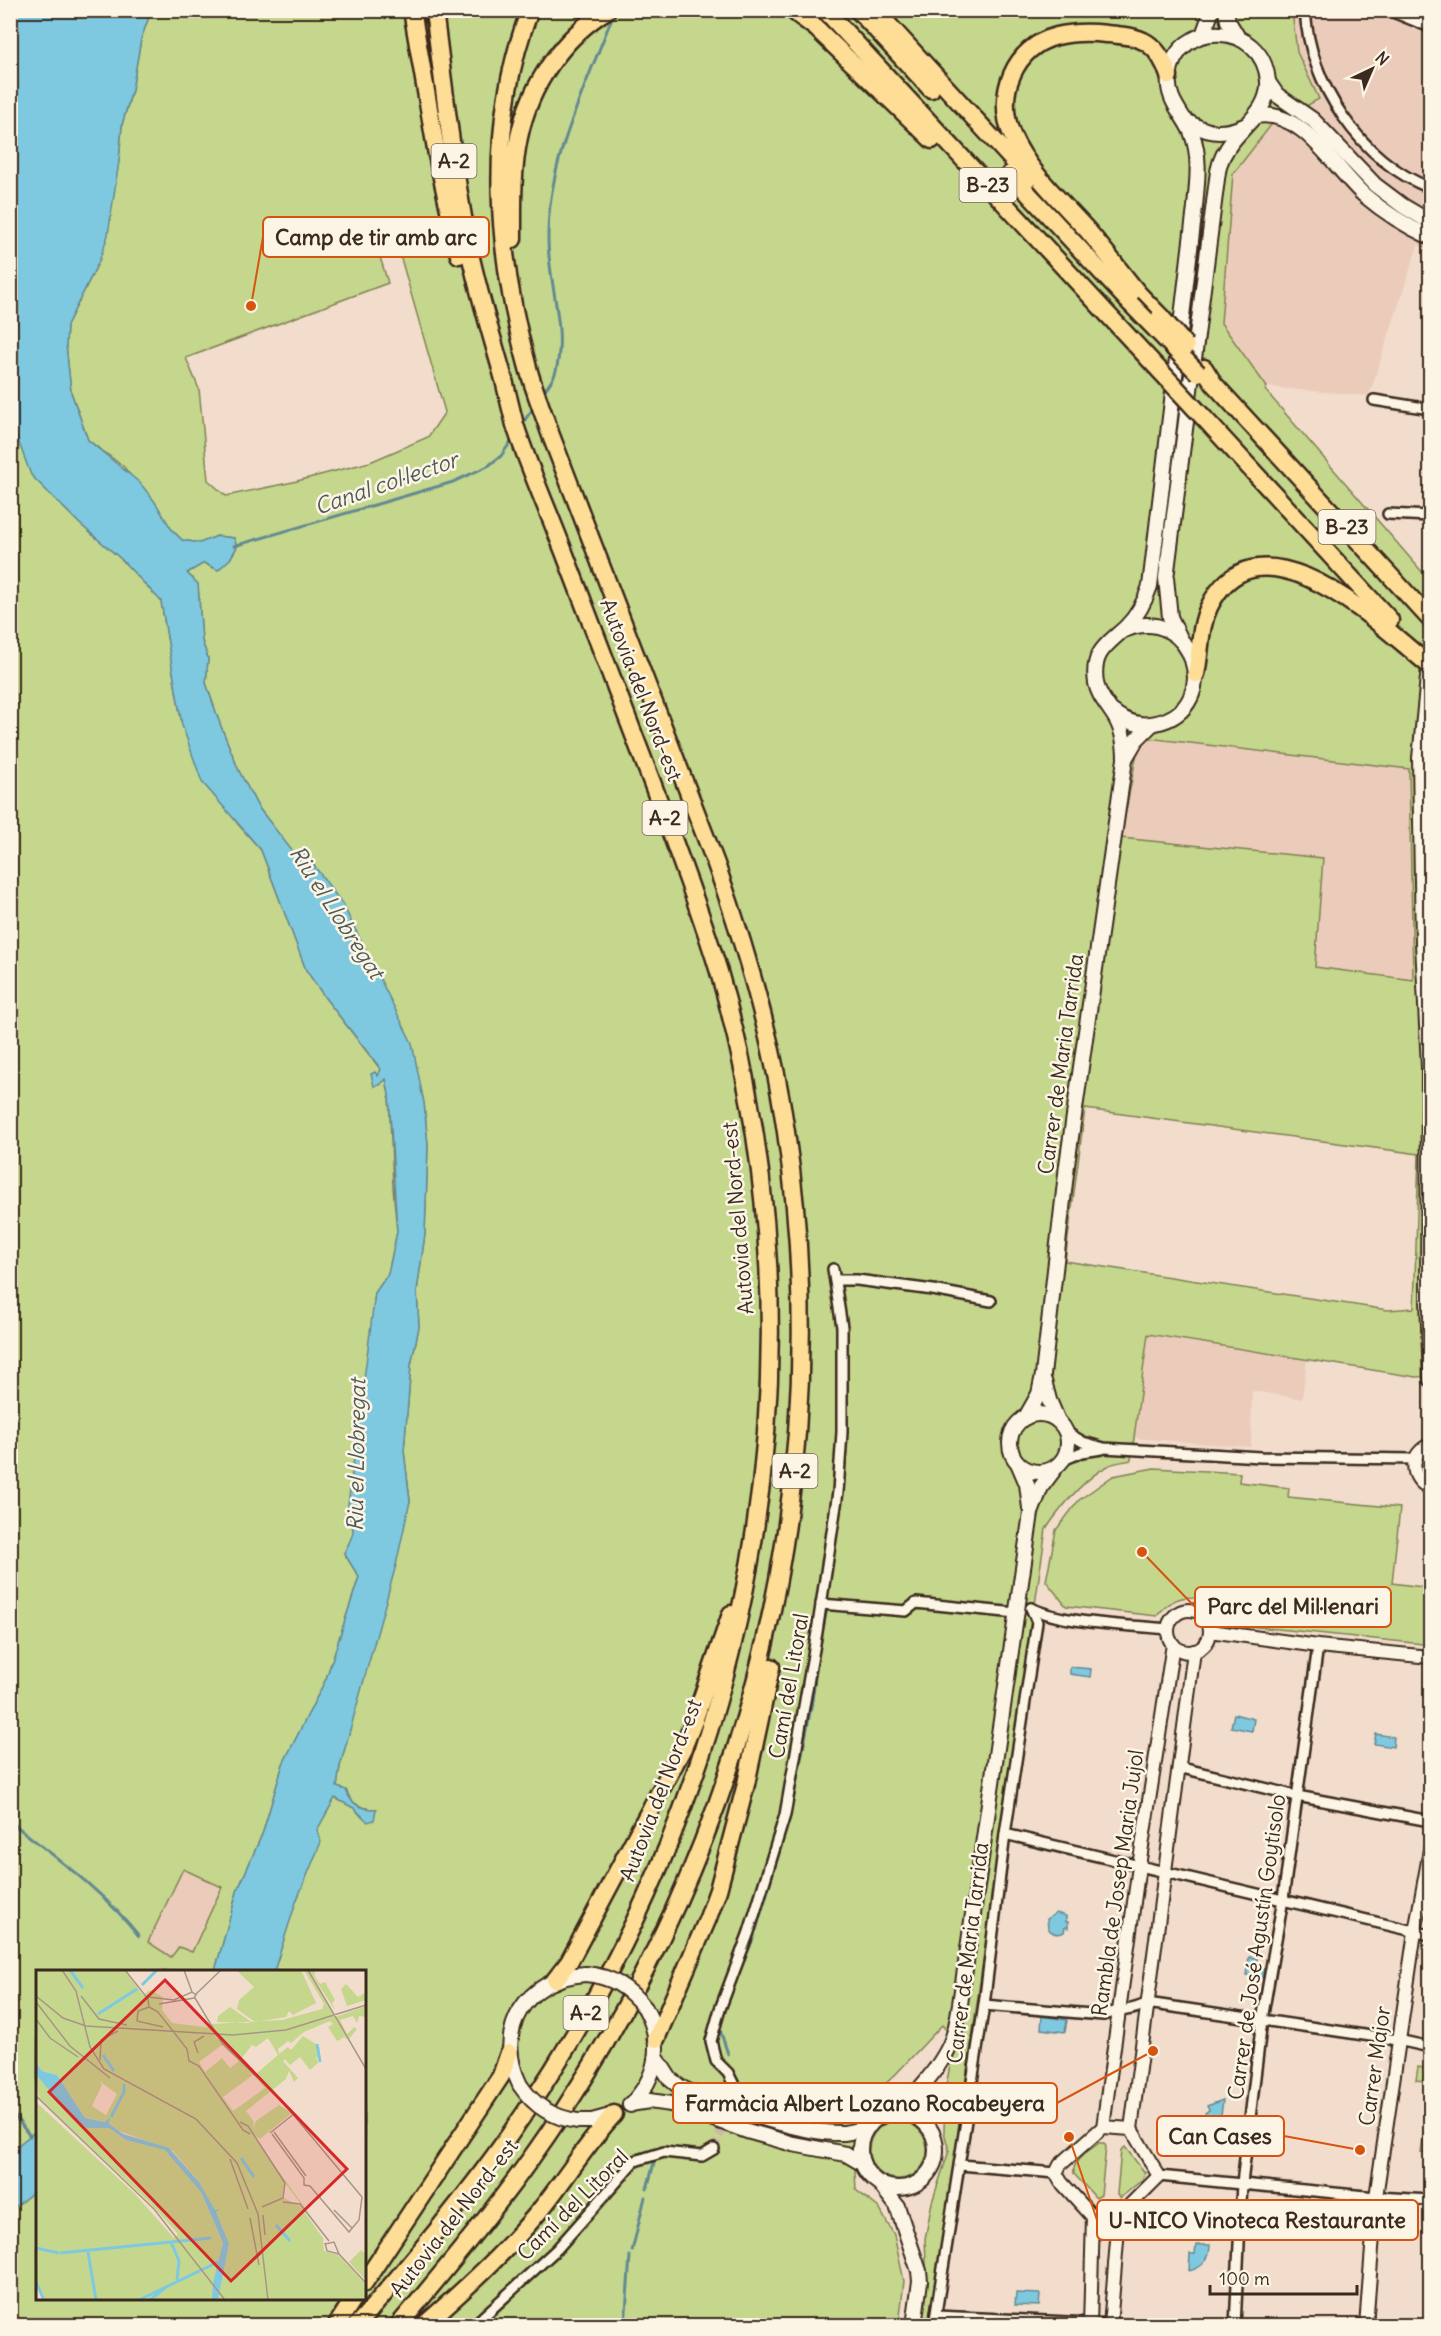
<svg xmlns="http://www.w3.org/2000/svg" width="1441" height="2336" viewBox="0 0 1441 2336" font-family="Delius,sans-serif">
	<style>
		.built { fill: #ebccba }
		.green { fill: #c4d78c; stroke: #808055; stroke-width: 1.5; fill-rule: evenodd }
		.water { fill: #7fc9e0; stroke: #648992; stroke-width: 1.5 }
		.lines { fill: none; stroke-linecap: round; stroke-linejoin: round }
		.stream { stroke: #648992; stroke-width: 3 }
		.minor-tunnel { stroke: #cdb9a9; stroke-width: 9; stroke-dasharray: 9 4.5; stroke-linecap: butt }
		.minor-casing { stroke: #3b2a1e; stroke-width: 14 }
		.tertiary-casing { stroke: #3b2a1e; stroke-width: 16 }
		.secondary-casing { stroke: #3b2a1e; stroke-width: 18 }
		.motorway-casing { stroke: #3b2a1e; stroke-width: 21 }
		.minor { stroke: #fcf5e5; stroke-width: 9 }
		.tertiary { stroke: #fcf5e5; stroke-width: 12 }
		.secondary { stroke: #fcf5e5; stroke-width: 14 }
		.motorway { stroke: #fedd96; stroke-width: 16 }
		.secondary-bridge-casing { stroke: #3b2a1e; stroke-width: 18; stroke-linecap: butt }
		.motorway-bridge-casing { stroke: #3b2a1e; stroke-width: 21; stroke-linecap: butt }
		.secondary-bridge { stroke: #fcf5e5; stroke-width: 14 }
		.motorway-bridge { stroke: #fedd96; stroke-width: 16 }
		.labels { text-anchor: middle; stroke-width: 5; stroke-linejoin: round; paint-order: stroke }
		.shield { fill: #fcf5e5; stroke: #75675a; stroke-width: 1.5 }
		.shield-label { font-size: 20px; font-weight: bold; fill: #3b2a1e }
		.street-label { font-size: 21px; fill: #3b2a1e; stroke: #fcf5e5 }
		.water-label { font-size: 22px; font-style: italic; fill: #4f5a58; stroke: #fcf5e5 }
		.inset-river { fill: none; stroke: #7fc9e0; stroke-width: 3 }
		.inset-road { fill: none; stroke: #a99586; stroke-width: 1.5 }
		.view { fill: #d62828; fill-opacity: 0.15; stroke: #d62828; stroke-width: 3 }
		.inset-edge { fill: none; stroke: #3b2a1e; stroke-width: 3 }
		.leader { fill: none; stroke: #d7540e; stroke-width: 2 }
		.callout-dot { fill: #d7540e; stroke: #fcf5e5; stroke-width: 2 }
		.callout { fill: #fcf5e5; stroke: #d7540e; stroke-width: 2 }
		.callout-label { font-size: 22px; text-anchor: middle; font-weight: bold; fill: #3b2a1e }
	</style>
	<rect width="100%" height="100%" fill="#f2ddcc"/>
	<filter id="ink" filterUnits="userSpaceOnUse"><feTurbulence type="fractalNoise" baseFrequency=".0167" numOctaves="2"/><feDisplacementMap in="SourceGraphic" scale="12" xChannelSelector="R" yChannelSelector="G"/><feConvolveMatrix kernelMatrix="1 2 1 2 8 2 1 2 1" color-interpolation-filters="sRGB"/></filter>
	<g filter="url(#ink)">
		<g class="built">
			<polygon points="1292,11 1430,11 1430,249 1418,245 1369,396 1267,387 1221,323 1233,174 1271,125 1319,99 1297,52"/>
			<polygon points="1148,738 1409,769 1413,981 1315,967 1323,858 1121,838 1137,752"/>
			<polygon points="1148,1333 1307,1359 1302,1399 1252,1391 1251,1447 1132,1438"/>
			<polygon points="182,1869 223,1887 192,1952 171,1958 147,1942"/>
		</g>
		<g class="green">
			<path d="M151 11H1292L1297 52 1319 99 1271 125 1233 174 1221 323 1267 387 1265 390 1430 581V1376L1416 1377 1148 1334 1131 1460C1124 1462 1114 1462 1108 1466 1083 1479 1062 1506 1046 1529L930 2325H921L927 2283 925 2239 932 2202 949 2151 944 2132 945 2091 950 2065 959 2045 942 2025 895 2075 852 2114 856 2190 879 2208 894 2235 904 2281 899 2325 11 2326V2210L37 2189 38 2298H364V1972L274 1971 317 1830 335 1798 354 1808 362 1817 376 1809C361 1809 351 1804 346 1790L337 1787 340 1766 410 1501 404 1451 411 1365 419 1327 417 1291 425 1234 428 1145 424 1103 418 1076 305 853 300 862 258 807 239 771 220 724 206 683 208 658 202 641 198 584 187 573 204 563 213 568 230 559 237 547 234 538 217 536 200 543 182 540 172 530 124 467 88 440 71 392 66 345 67 325 99 261 119 161 122 125 132 90 141 39ZM373 234H394L445 412 428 437 370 462 293 482 226 496 208 480 199 389 186 358 388 283ZM1148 738 1409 769 1413 980 1315 967 1323 858 1121 838 1137 752ZM1085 1109 1419 1154 1414 1308 1388 1310 1065 1261Z"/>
			<path d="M10 419 32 475 80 524 120 558 161 601 182 725 237 823 261 850 306 970 326 999 381 1070 374 1086 386 1079 389 1094 393 1187 397 1232 388 1274 375 1293 351 1519 354 1534 344 1553 359 1577 326 1679 283 1764 263 1832 237 1892 215 1971 38 1972 37 2130 11 2151ZM183 1869 222 1887 192 1952 179 1947 171 1957 148 1942Z"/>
			<path d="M1154 1468 1240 1473 1239 1482 1289 1488 1288 1497 1400 1508 1392 1583 1430 1588V1642L1423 1644 1218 1623C1205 1590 1178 1590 1157 1616L1066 1606 1046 1581 1056 1530 1079 1500 1113 1476Z"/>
			<polygon points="1418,2067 1430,2069 1430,2082 1416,2080"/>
			<polygon points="1430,2089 1430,2154 1421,2153"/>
			<circle cx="898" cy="2150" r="29"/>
			<path d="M1099 2143H1104L1106 2147 1101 2195 1096 2198 1074 2174C1071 2160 1089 2151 1099 2143Z"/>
			<polygon points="1125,2147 1145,2173 1142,2180 1120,2198 1117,2194 1121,2150"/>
		</g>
		<g class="water">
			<path d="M16 10 151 11 141 39 132 90 122 125 119 161 108 235 99 261 67 325 66 345 71 392 88 440 140 483 155 502 172 530 182 540 200 543 217 536 234 538 237 547 230 559 218 570 204 563 187 573 198 584 202 641 208 658 206 683 220 724 239 771 258 807 300 861 305 853 343 905 412 1043 424 1103 428 1145 425 1234 417 1291 419 1327 411 1365 404 1451 410 1501 396 1565 340 1766 337 1787 346 1790C351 1805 361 1809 376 1809L374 1820 368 1822 354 1808 335 1798 317 1830 321 1842 296 1902 274 1971H215L237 1892 263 1832 283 1764 326 1679 359 1577 344 1553C352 1537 358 1530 347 1513L375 1293 388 1274 397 1232 389 1094 386 1079 380 1085 374 1086 371 1074 375 1072 378 1076 381 1069 326 999 306 970 261 850 202 782 182 725 161 601 120 558 80 524 31 475 10 419V19Z"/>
			<polygon points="1070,1667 1091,1669 1090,1677 1070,1674"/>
			<polygon points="1234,1714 1254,1719 1252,1731 1231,1727"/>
			<polygon points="1376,1734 1394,1737 1393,1747 1374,1744"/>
			<path d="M1056 1913 1066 1916V1922H1068V1928L1065 1927 1064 1932C1058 1935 1052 1934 1048 1928L1047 1919Z"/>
			<polygon points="1249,1957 1257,1958 1256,1967 1264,1969 1262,1978 1246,1975"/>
			<polygon points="1042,2016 1067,2020 1065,2032 1041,2029"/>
			<polygon points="1223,2100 1221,2115 1210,2125 1205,2113 1209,2110 1207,2106"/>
			<polygon points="37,2130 37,2189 11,2210 11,2151"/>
			<path d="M1196 2245H1210C1210 2259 1202 2268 1189 2271L1190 2254H1195Z"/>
			<polygon points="1016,2293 1040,2294 1039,2306 1015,2305"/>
		</g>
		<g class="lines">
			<g class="stream">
				<path d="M542 394C547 387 554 379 556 371 567 327 548 283 548 239 547 160 587 85 614 12"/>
				<polyline points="522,424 534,407"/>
				<polyline points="234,546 453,482 488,466 501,456 514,437"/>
				<polyline points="791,1811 812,1702 818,1652 827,1609"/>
				<path d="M10 1821C54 1857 104 1891 139 1936"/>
				<polyline points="756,1930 789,1819"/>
				<polyline points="729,1998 754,1936"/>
				<polyline points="720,2021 720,2030 728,2054"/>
				<polyline points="10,2110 30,2136"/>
				<polyline points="647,2189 655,2159"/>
				<polyline points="632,2251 645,2197"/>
				<polyline points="625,2326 630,2256"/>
			</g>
			<polyline class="minor-tunnel" points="714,2149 737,2091"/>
			<defs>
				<g id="minor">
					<path d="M1305 10C1310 85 1360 160 1430 188"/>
					<polyline points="1388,10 1430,27"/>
					<polyline points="1374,400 1430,409"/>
					<polyline points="1388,514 1430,516"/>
					<polyline points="835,1280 857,1280 933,1290 991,1301"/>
					<polyline points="1066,1432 1083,1442 1104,1448 1261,1457 1415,1459"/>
					<polyline points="1063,1460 1082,1452 1102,1449"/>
					<polyline points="821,1604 906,1611 916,1603 1016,1613"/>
					<path d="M1031 1608C1064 1624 1130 1625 1168 1629"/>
					<polyline points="1178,1767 1297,1796 1430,1821"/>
					<polyline points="1005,1834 1430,1935"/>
					<path d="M984 2005 1103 2015C1118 2010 1135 2011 1147 2003L1398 2040 1430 2047"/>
					<polyline points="737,2091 728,2073 716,2061 711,2041 720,2009 749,1932 785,1815 817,1632 838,1492 842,1432 842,1327 833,1269"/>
					<polyline points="960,2165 1056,2173"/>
					<polyline points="1159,2176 1376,2197 1430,2200"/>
					<polyline points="936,2316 1157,2326"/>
					<polyline points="473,2326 557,2249 635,2161 664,2152 702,2156 714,2149"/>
					<polyline points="934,2326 984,2005 1005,1834 1037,1622 1031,1608"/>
					<polyline points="1235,2326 1242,2183 1262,2020 1283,1899 1318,1646"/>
				</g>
				<g id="tertiary">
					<polyline points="1430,647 1419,758 1422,943 1428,1067 1427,1300 1430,1380"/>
					<path d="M1430 1445C1409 1453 1409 1479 1430 1488"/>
					<circle cx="1189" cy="1631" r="21"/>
					<polyline points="1210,1631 1318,1646 1430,1657"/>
					<polyline points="1103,2127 1131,2129 1159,2176 1119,2216 1113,2218 1093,2217 1061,2182 1056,2173 1060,2165 1103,2127 1139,1866 1173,1644"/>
					<polyline points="1131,2129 1194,1651"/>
					<polyline points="1090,2326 1093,2217"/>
					<polyline points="1110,2326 1119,2216"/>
					<polyline points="1366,2326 1376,2197 1415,1932 1430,1850"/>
				</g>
				<g id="secondary">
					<polyline points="1226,10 1228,21 1237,36"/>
					<polyline points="1203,35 1212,10"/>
					<polyline points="1268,82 1277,95 1313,120 1375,185 1403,206 1430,222"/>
					<path d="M1256 116C1302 108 1334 168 1364 195 1384 212 1406 226 1430 237"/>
					<path d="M1185 120C1205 133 1222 136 1244 126"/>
					<path d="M1113 712C1125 722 1141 727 1156 723 1226 708 1193 601 1124 630"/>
					<polyline points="1126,757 1136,740 1152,724"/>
					<polyline points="1044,1381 1049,1400 1058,1421"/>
					<circle cx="1039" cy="1443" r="29"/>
					<path d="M1026 1417 1039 1394 1043 1375 1067 1165 1125 759C1125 741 1122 726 1111 711 1105 702 1098 694 1096 683 1091 650 1109 644 1127 626 1138 615 1145 601 1150 586L1195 207C1197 183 1201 158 1192 134 1184 114 1166 101 1169 76 1177 17 1263 21 1268 81 1270 111 1241 126 1227 149 1220 159 1218 168 1217 179L1166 578 1170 617 1180 638"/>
					<polyline points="1018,1463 1027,1484 1030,1508"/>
					<path d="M656 2057 670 2079 680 2087C716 2105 805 2135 844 2133 853 2132 861 2129 870 2125"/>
					<path d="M520 2085C493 2031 525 1978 585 1974"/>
					<polyline points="630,2104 649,2101 671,2104 747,2131 793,2144 846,2154 863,2164"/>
					<path d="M630 2105C658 2078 664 2042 645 2008"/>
					<circle cx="898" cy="2150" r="38"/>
					<path d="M892 2113C914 2100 945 2061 953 2037 957 2026 958 2015 960 2004L1031 1513 1041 1487 1056 1467"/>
					<polyline points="578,2121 592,2121 614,2115"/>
					<polyline points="880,2184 897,2206 919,2271 920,2281 914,2326"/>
				</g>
				<g id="motorway">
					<polyline points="412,10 437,155 459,255"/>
					<polyline points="792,10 816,28 932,140"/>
					<polyline points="825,10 1150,360"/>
					<polyline points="858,10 931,89"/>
					<polyline points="875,10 1029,178"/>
					<polyline points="1010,174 1131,304"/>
					<path d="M513 239C513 205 512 170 519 137 530 85 562 38 607 10"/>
					<polyline points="1131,286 1160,316"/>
					<path d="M1137 292C1121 272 1105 251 1088 231 1062 202 1028 172 1012 135 995 95 1014 47 1057 36 1073 32 1091 32 1107 34 1120 35 1136 36 1147 43 1159 51 1165 63 1169 76"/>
					<polyline points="1204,368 1214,384 1430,619"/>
					<polyline points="1204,418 1390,620"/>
					<path d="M1196 674C1201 651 1199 628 1209 607 1253 516 1358 605 1404 644"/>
					<polyline points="555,1980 569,1962 683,1748 694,1721 731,1614"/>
					<polyline points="656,2039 708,1918 718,1890 746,1784 771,1667"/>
					<polyline points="364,2283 501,2076 509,2053"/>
					<polyline points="336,2326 354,2298"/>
					<path d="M356 2326C417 2257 475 2187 526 2111 752 1777 832 1362 719 972 700 909 676 847 653 785 623 707 594 630 564 552 548 510 529 468 515 425 511 409 507 392 503 376 491 333 477 289 468 244 453 167 444 89 434 10"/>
					<path d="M398 2326C456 2257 513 2188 562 2113 753 1821 837 1478 786 1132 773 1040 747 951 716 864L550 433C543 412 534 390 528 368 496 253 486 124 530 10"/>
					<path d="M423 2326C465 2289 506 2252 541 2209 566 2178 587 2143 614 2114"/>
				</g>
			</defs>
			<use href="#minor" class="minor-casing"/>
			<use href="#tertiary" class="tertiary-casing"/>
			<use href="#secondary" class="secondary-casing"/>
			<use href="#motorway" class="motorway-casing"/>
			<use href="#minor" class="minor"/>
			<use href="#tertiary" class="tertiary"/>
			<use href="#secondary" class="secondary"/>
			<use href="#motorway" class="motorway"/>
			<defs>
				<g id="secondary-bridge">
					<path d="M585 1974C612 1976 629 1988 645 2008"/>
					<path d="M520 2085C534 2106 552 2118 578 2121"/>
				</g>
				<g id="motorway-bridge">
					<polyline points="1131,304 1198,373"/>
					<polyline points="1160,316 1186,346"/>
					<polyline points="1150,360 1204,418"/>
					<polyline points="1404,644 1430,666"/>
				</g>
			</defs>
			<use href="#secondary-bridge" class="secondary-bridge-casing"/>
			<use href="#motorway-bridge" class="motorway-bridge-casing"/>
			<use href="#secondary-bridge" class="secondary-bridge"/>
			<use href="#motorway-bridge" class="motorway-bridge"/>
		</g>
	</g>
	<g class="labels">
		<g class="shield">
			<rect x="431.5" y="144" width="45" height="34" rx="4.5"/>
			<rect x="959.5" y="168" width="57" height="34" rx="4.5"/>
			<rect x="1318.5" y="510" width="57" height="34" rx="4.5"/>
			<rect x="642.5" y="801" width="45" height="34" rx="4.5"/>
			<rect x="772.5" y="1454" width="45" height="34" rx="4.5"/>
			<rect x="563.5" y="1996" width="45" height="34" rx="4.5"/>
		</g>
		<g class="shield-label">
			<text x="454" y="168">A-2</text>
			<text x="988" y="192">B-23</text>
			<text x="1347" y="534">B-23</text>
			<text x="665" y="825">A-2</text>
			<text x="795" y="1478">A-2</text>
			<text x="586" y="2020">A-2</text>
		</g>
		<g class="street-label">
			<text transform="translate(641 690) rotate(69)" y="7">Autovia del Nord-est</text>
			<text transform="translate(1061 1064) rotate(-82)" y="7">Carrer de Maria Tarrida</text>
			<text transform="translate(738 1218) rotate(-95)" y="7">Autovia del Nord-est</text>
			<text transform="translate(789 1686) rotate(-80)" y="7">Camí del Litoral</text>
			<text transform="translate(661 1790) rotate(-69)" y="7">Autovia del Nord-est</text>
			<text transform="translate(1118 1883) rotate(-82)" y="7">Rambla de Josep Maria Jujol</text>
			<text transform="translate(1257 1947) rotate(-82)" y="7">Carrer de José Agustín Goytisolo</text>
			<text transform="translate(968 1953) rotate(-83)" y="7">Carrer de Maria Tarrida</text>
			<text transform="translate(1375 2066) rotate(-82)" y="7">Carrer Major</text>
			<text transform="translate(573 2205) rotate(-45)" y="7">Camí del Litoral</text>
			<text transform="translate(454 2218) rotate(-52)" y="7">Autovia del Nord-est</text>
		</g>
		<g class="water-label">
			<text transform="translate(386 483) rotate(-19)" y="8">Canal col·lector</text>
			<text transform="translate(337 912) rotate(57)" y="8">Riu el Llobregat</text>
			<text transform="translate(356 1455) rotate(-89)" y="8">Riu el Llobregat</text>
		</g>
	</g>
	<g transform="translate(36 1970)">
		<rect width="330" height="330" fill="#f2ddcc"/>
		<path d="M0 0H88L107 25 114 20 127 27 126 40 136 53 176 58V54L246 50 286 39 288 34 268 0H272L312 70 308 67 301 71 292 57 297 54 294 51 268 62 255 73 252 71 242 79 243 84 252 77 255 80 267 66 283 76 285 91 280 86 282 93 274 100 264 87 254 95 249 89 247 91 262 108 258 112 253 101 250 109 210 141 218 152 217 159 220 151 243 135 256 143 224 169 216 164 292 270 249 213 246 227 264 236 287 268 288 281 302 285 330 314V330H182L193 274 163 212 137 181 83 161 72 154 74 148 70 152 49 148 21 105 6 101 0 93ZM232 68 242 85 220 104 205 89 216 75 220 77ZM186 75 203 91 194 98 186 88 169 102 163 92ZM217 105 229 118 197 141 187 127ZM63 111 81 124 70 145 56 136 66 115ZM200 0H265L280 33 257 45 253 41 250 47 219 52 201 39 203 30 218 17ZM273 0H280L278 5 284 14 289 12 299 30 296 33 299 40ZM310 14 322 27 330 22V30L311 36 305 19ZM330 36V47L323 46 321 53 317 46 304 50 311 64 318 57 321 59 313 69 299 47ZM194 37 214 51 213 53 181 52 182 46ZM0 105 44 154 73 158 90 170 128 179 141 191 165 222 187 273 176 330H10L0 311V132L98 223 138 268 142 264 114 233 3 129ZM325 280 330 284V310L313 292Z" fill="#c4d78c" fill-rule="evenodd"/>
		<path d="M0 93 6 101 21 105 49 148 69 152 74 147 73 154 87 164 133 178 163 212 179 240 184 239 180 242 193 274 182 330H176L177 313 187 273 165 222 129 180 90 170 73 158H52L40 151 0 105Z" fill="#7fc9e0"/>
		<path class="inset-river" d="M34 0 47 18M106 15 121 0M62 44 101 19M281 74 284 92M67 85 78 101M75 147 88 122V114M205 188 218 207M240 255 254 271M135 272 143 291 141 310M0 278 23 283M52 282 60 330M24 283 175 268M0 312 8 330M103 330 182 292M114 330 129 318"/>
		<path class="inset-road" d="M26 0 40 21 54 77 68 99 160 149 201 193 222 244 232 330M89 0 112 29 113 37 122 42 151 79 153 91 163 96 207 160 214 164M148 0 156 22M272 0 330 99M160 24 185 0M0 26 27 48 50 56 197 65 250 60 330 35M45 26 63 49 91 55M112 27 138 30 156 22 160 25 158 28 123 34M159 28 186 73 245 130M0 32 34 76 74 108M113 37 102 41 101 51 127 57M0 49 14 68 42 87M162 83 158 72 168 66M64 90 65 70 82 61M0 126 118 239 189 330M245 130 326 227M204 152 212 156 249 213 247 228 226 237M238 160 234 163 259 143M238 162 270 206M236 164 268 208V215L274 216 313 262 323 250 326 227M194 189 212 239M247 232 264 234 293 271M298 240 316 258M227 245 229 265M214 248 223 295M289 273 291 281 303 284M289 274 298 272 303 284 330 313"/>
		<path class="view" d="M129 10 311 199 195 311 13 122Z"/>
		<rect width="330" height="330" class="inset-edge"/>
	</g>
	<path class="leader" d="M251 306L263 237M1142 1552L1195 1607M1153 2051L1057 2103M1360 2150L1284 2136M1069 2137L1097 2220"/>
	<g class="callout-dot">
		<circle cx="251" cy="306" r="6"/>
		<circle cx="1142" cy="1552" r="6"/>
		<circle cx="1153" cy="2051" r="6"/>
		<circle cx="1360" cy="2150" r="6"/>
		<circle cx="1069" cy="2137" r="6"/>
	</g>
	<g class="callout">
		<rect x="263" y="217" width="226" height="40" rx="6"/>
		<rect x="1195" y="1587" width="196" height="40" rx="6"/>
		<rect x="673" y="2083" width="384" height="40" rx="6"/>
		<rect x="1157" y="2116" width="127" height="40" rx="6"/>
		<rect x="1097" y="2200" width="321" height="40" rx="6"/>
	</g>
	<g class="callout-label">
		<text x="376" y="245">Camp de tir amb arc</text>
		<text x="1293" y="1614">Parc del Mil·lenari</text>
		<text x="865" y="2111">Farmàcia Albert Lozano Rocabeyera</text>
		<text x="1220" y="2144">Can Cases</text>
		<text x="1257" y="2228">U-NICO Vinoteca Restaurante</text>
	</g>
	<rect width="1441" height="2336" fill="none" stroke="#fcf5e5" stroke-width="36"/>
	<rect x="18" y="18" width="1405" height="2300" fill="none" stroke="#3b2a1e" stroke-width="2" filter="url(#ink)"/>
	<g transform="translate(1372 69) rotate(44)" stroke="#fcf5e5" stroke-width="4.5" paint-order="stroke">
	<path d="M0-4.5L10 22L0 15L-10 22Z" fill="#3b2a1e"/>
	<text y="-9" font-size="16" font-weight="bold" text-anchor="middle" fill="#3b2a1e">N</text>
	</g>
	<path d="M1210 2285v9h147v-9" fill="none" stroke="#3b2a1e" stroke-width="3"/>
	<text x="1219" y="2285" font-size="18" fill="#3b2a1e" stroke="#fcf5e5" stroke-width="4.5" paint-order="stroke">100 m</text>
</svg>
